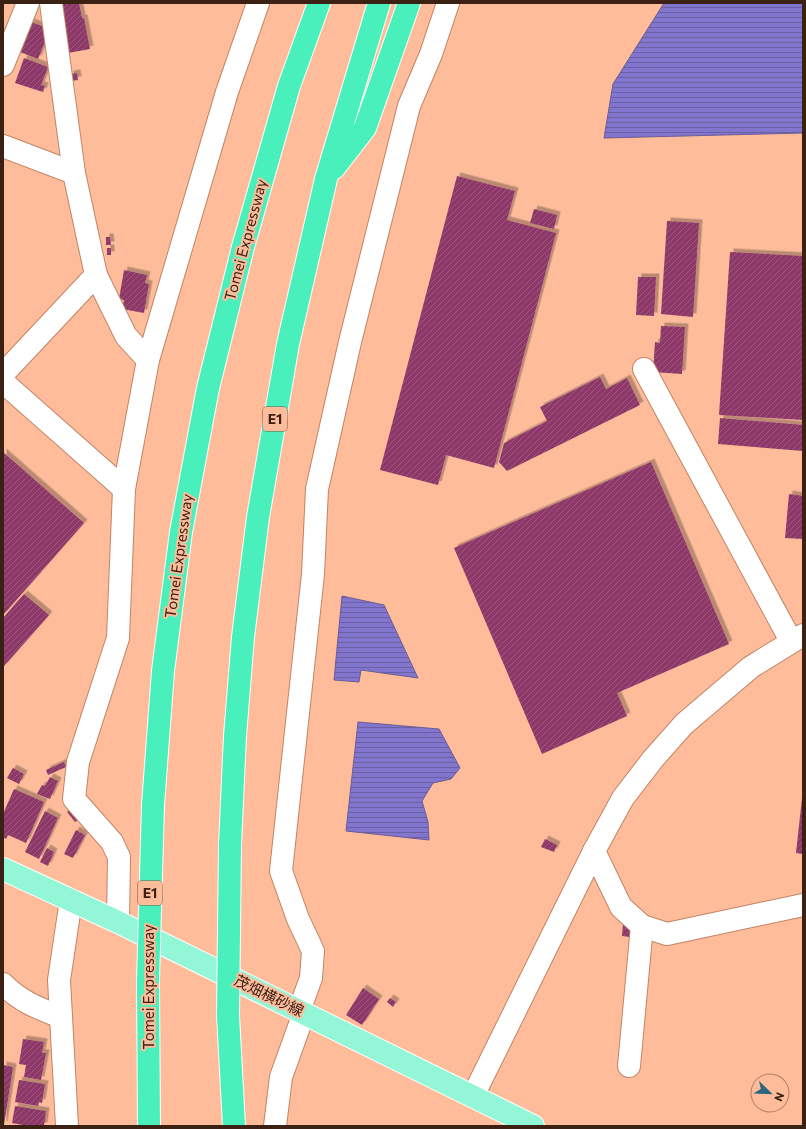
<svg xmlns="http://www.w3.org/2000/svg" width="806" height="1129" viewBox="0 0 806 1129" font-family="Commissioner,'Noto Sans JP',sans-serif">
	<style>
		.water { fill: url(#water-rules); stroke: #6c5c96 }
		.building { fill: url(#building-hatch); filter: url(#shadow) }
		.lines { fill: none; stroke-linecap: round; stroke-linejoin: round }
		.minor-casing { stroke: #c18464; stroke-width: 24 }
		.major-casing { stroke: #fff; stroke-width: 24 }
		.highway-casing { stroke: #fff; stroke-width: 24 }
		.minor { stroke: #fff; stroke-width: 22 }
		.major { stroke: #92f6d7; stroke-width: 22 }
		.highway { stroke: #49f0bc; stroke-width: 22 }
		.highway-bridge-casing { stroke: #fff; stroke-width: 24; stroke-linecap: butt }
		.highway-bridge { stroke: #49f0bc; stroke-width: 22 }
		.labels { text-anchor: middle; stroke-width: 4; stroke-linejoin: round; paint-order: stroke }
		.shield { fill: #febc9b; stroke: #75503c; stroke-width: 1 }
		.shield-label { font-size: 14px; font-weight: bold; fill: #3a2114 }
		.street-label { font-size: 15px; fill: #3a2114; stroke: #febc9b }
	</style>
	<defs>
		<pattern id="water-rules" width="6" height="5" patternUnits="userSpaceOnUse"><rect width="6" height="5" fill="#8175cd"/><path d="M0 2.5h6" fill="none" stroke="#6b60a5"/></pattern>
		<pattern id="building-hatch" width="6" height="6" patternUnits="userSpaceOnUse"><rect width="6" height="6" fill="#8d3768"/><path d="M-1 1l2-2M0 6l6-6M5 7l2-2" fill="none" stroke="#9b587c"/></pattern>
		<filter id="shadow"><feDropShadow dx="3.5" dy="-3.5" stdDeviation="0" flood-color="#0004"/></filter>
	</defs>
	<rect width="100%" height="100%" fill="#febc9b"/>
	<g class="water">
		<polygon points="664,3 803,3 803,133 604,138 613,84"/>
		<polygon points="342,596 384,605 418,678 361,670 359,682 334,680"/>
		<polygon points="358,722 439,729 460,768 451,779 433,783 422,801 428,822 429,840 346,831"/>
	</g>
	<g class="building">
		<polygon points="64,3 79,3 82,18 84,18 90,49 68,53 59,4"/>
		<polygon points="31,22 50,29 38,59 20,52"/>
		<polygon points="24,58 48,67 41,85 45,86 43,92 15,83"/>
		<polygon points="77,73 78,80 71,81 70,74"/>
		<polygon points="457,176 515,191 507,220 556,233 494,468 446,455 438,485 380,470"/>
		<polygon points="534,209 557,215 554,229 530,223"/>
		<polygon points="667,221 699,223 693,317 661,314"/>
		<polygon points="106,237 110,237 111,245 106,245"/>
		<rect x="107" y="248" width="4" height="7"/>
		<polygon points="730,252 803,256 803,420 719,415"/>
		<polygon points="124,270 147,275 145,283 149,284 144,313 122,309 124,300 119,299"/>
		<polygon points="638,277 656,277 654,316 636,315"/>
		<polygon points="661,326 685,327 682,374 653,372 655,342 660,343"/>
		<polygon points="600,377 606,389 627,378 640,405 507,471 499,462 504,443 547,421 540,407"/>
		<polygon points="720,418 803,425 803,451 718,444"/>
		<polygon points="3,452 84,523 3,615"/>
		<polygon points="651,462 729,644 617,693 627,716 542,754 454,548"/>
		<polygon points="789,494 803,496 803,539 785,538"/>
		<polygon points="24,594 49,615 4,666 3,618"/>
		<polygon points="64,762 66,767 48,775 46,770"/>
		<polygon points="13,768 24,774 19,784 7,778"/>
		<polygon points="50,777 58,781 50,799 37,794 42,785 45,786"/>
		<polygon points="14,789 44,802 26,843 8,835 6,839 3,837 3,814"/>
		<polygon points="802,798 803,799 803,854 796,853"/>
		<polygon points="73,808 81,818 75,822 67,812"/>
		<polygon points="45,811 58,818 39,859 25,852"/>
		<polygon points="76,830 85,835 73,858 64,854"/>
		<polygon points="545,839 557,845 554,852 541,847"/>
		<polygon points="47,848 54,852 48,866 40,862"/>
		<polygon points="623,924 632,924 630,937 622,936"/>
		<polygon points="363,988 379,999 362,1025 346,1015"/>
		<polygon points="390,998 396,1002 393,1007 387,1002"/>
		<polygon points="23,1039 44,1042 42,1053 46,1053 41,1080 24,1077 26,1065 19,1064"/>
		<polygon points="3,1065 13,1067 4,1125 3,1125"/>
		<polygon points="19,1080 45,1084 42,1103 39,1102 38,1106 15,1102"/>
		<polygon points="15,1106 46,1111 44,1126 28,1126 12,1123"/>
	</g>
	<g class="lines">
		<defs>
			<g id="minor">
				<polyline points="51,3 74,173 96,275 126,336 148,360"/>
				<polyline points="3,65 28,3"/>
				<polyline points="3,146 74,173"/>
				<polyline points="644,369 791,641"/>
				<polyline points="3,374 96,275"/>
				<polyline points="3,382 124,489"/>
				<polyline points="594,851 621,907 642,926 667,934 803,905"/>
				<polyline points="118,922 119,857 112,842 74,799 78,762 118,638 124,489 148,360 227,92 258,3"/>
				<path d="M3 984C21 1002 38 1008 61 1017"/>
				<polyline points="299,1011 311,978 313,951 298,919 281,871 313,574 317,489 350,342 409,106 431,54 448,3"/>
				<polyline points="629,1066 642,926"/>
				<polyline points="473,1096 594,851 623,798 653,759 684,724 751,667 803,635"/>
				<polyline points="67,1126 59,980 71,900"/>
				<polyline points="275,1126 281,1077 304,1013"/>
			</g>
			<polyline id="major" points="3,869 118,922 533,1126"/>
			<g id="highway">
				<polyline points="334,168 365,128 409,3"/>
				<polyline points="153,805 163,671 181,532 208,388 243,247 289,86 319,3"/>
				<polyline points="230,845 235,736 243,637 258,517 288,344 326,179 379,3"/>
				<polyline points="148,981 149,1126"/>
				<polyline points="228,1015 234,1126"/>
			</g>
		</defs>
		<use href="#minor" class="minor-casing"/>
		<use href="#major" class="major-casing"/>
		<use href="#highway" class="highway-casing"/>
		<use href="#minor" class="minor"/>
		<use href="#major" class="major"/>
		<use href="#highway" class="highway"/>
		<defs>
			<g id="highway-bridge">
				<polyline points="148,981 153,805"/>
				<polyline points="228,1015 230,845"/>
			</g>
		</defs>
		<use href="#highway-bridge" class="highway-bridge-casing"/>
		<use href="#highway-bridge" class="highway-bridge"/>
	</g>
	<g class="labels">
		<g class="shield">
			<rect x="263" y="407" width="24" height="24" rx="3"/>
			<rect x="138" y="881" width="24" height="24" rx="3"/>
		</g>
		<g class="shield-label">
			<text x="275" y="424">E1</text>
			<text x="150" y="898">E1</text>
		</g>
		<g class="street-label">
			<text transform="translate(246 240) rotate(-75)" y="5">Tomei Expressway</text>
			<text transform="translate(179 556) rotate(-82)" y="5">Tomei Expressway</text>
			<text transform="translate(149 987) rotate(-90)" y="5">Tomei Expressway</text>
			<text transform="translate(269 996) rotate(26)" y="5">茂畑横砂線</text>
		</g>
	</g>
	<rect width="806" height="1129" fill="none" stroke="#3a2114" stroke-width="8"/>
	<g transform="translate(770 1093) rotate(113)"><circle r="19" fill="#febc9b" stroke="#b07e65"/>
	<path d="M0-3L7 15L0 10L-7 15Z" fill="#2c6780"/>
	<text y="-6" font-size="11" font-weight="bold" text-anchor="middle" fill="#3a2114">N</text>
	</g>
</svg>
